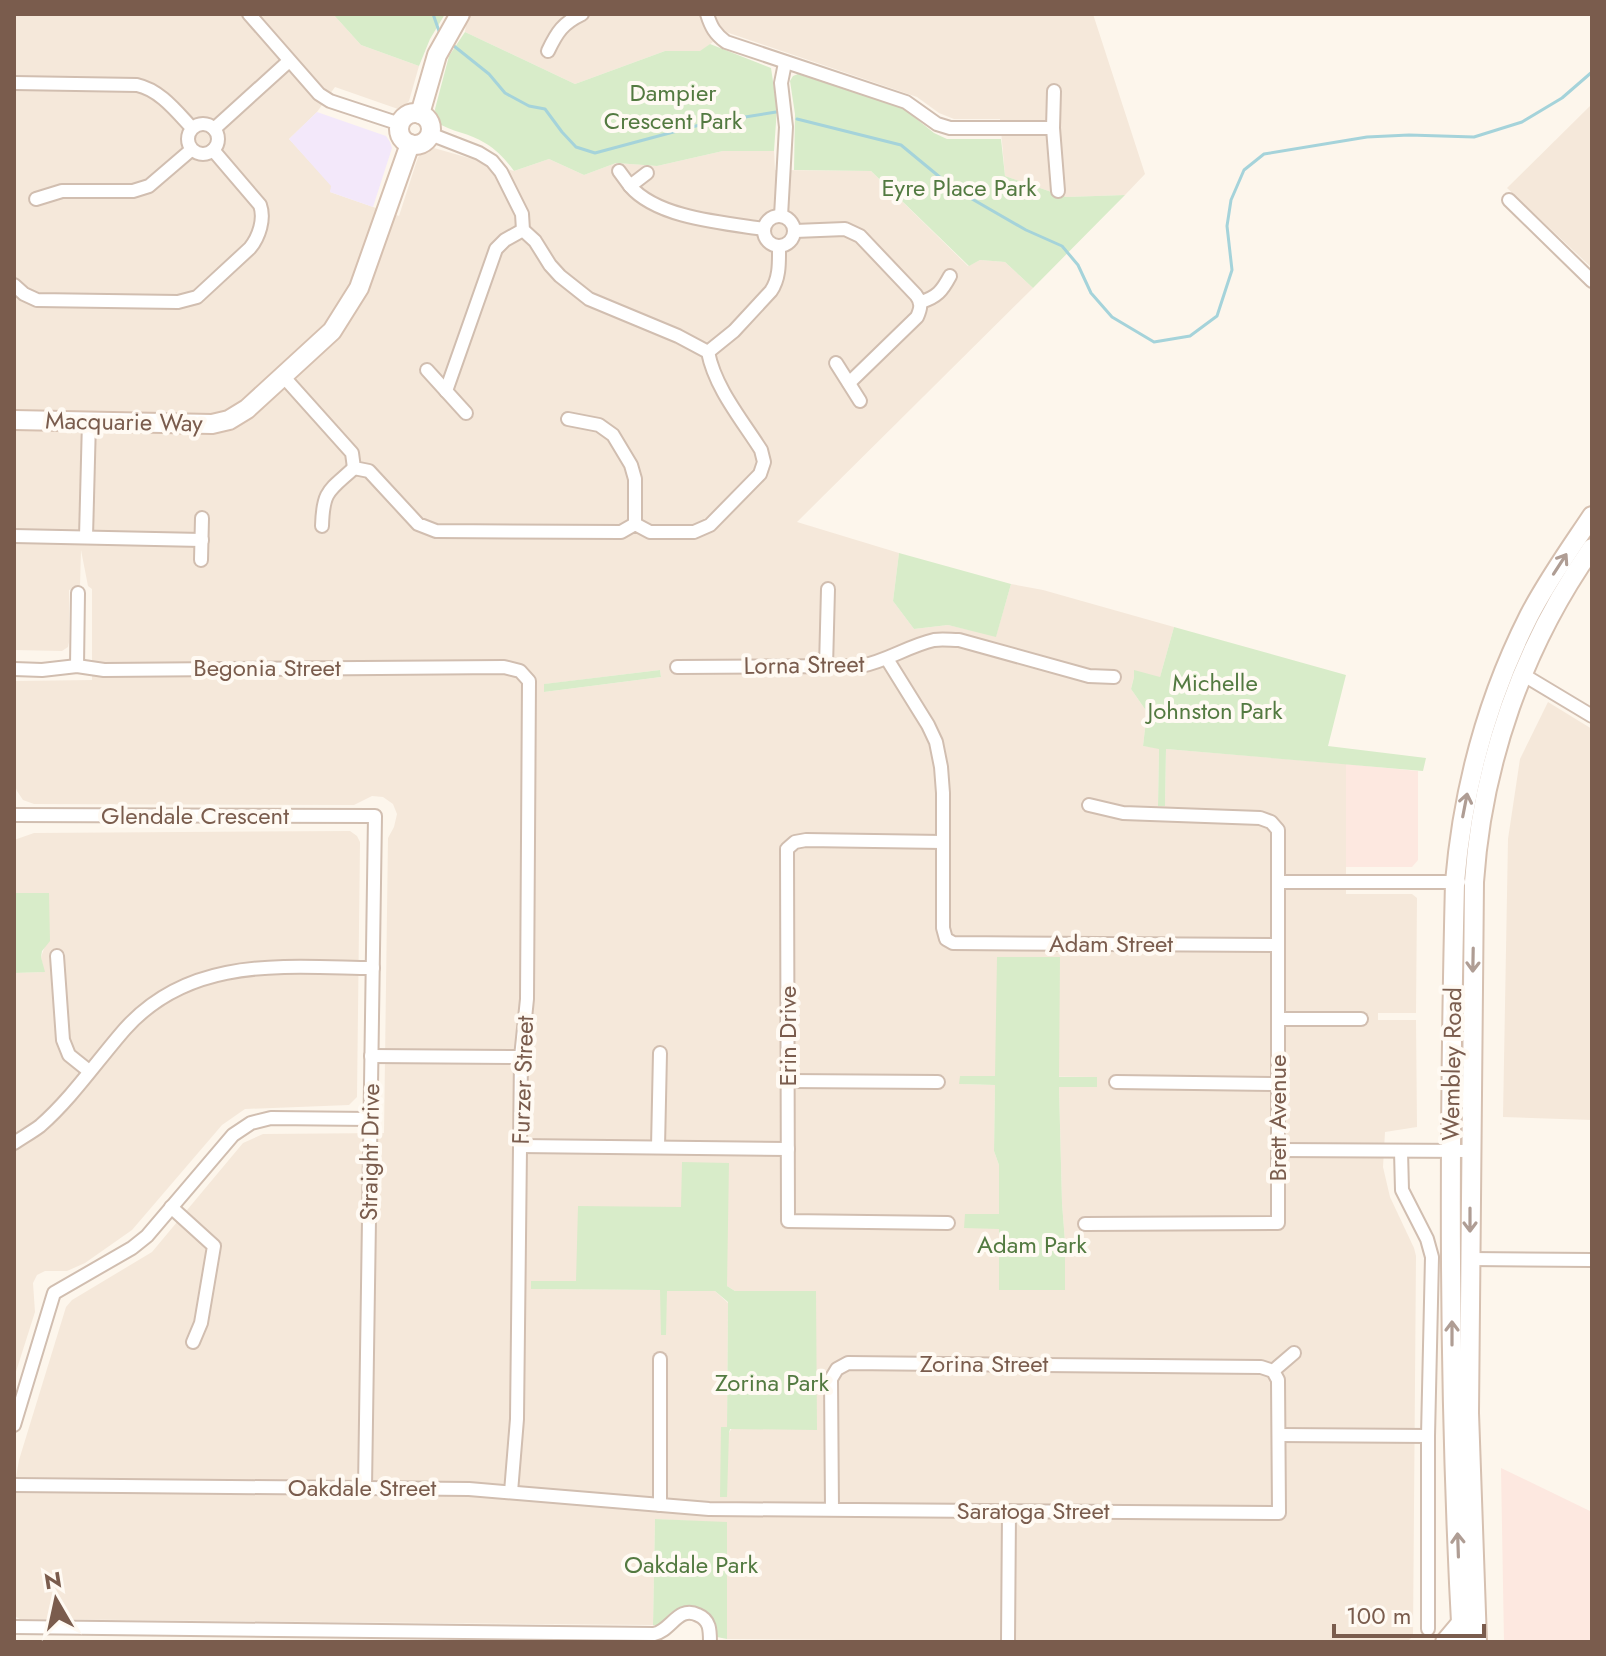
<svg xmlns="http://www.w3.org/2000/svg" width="1606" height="1656" viewBox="0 0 1606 1656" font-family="Jost,sans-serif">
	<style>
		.residential { fill: #f5e8da; fill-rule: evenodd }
		.commercial { fill: #fde8e0 }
		.education { fill: #f3e8fa }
		.green { fill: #d8ecc9 }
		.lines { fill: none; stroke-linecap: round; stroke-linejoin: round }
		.stream { stroke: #a5d3da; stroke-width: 3 }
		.street-casing { stroke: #d1beb0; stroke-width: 16 }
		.secondary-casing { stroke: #d6c0b0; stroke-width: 22 }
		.street { stroke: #fff; stroke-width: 12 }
		.secondary { stroke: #fff; stroke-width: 18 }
		.oneway { stroke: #af9d94 }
		.labels { text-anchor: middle; stroke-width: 8; stroke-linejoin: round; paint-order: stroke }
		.park-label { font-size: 24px; fill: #537a41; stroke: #fffaf3 }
		.street-label { font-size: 24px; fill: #7a5c4d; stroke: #fffaf3 }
	</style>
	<rect width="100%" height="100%" fill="#fdf6ec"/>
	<g class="residential">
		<path d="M14 14H333L361 45 419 66 409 101 404 107 398 109 335 87 317 112 289 139 332 186 330 192 399 216 418 157 426 151 434 148 514 171 549 159 584 175 616 163 657 166 723 151H774L775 170 871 171 968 266 980 260 1005 262 1033 288 797 522 899 553 893 601 914 629 948 625 996 636 1011 584 1043 590 1174 627 1160 677H1134L1131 689 1147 712 1143 746 1159 748 1158 806 1165 805 1166 749 1346 764V894H1412L1417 898 1416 1013H1378V1020H1416L1417 1127 1385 1132 1383 1167 1390 1197 1414 1248 1416 1256 1413 1636 1407 1642H1032L727 1639V1523L655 1519 653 1625 20 1619 14 1616V1489L19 1460 66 1307 72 1300 152 1252 243 1143 263 1134 384 1133 388 838 394 827 397 814 393 804 383 797 372 796 354 805 34 804 23 800 17 791 14 783V681L92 680V589L88 586 81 550 80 586 69 590V642L68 647 62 651 14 650ZM660 670 661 677 544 692 545 684ZM995 1076 1097 1077V1087L1059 1086 1062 1203 1065 1242 999 1229V1165L994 1151 995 1085 960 1084V1077ZM681 1207 727 1286 735 1291H816L729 1433 721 1427H727L728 1303 715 1291H666V1335H662L661 1290 532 1289V1281L576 1282Z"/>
		<polygon points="467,14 1093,14 1145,174 1125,195 1066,197 1005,176 1000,119 954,119 939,113 917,97 726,32 701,51 665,51 575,84 465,32"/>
		<polygon points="1592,104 1592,268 1507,188"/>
		<polygon points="1548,702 1592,729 1592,1120 1503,1117 1508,839 1520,759"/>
		<polygon points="350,831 357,836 360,842 357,1097 349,1105 245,1109 222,1125 132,1230 85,1263 67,1271 45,1271 37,1275 33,1283 35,1312 14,1378 14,973 44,972 41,957 45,946 49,893 14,893 14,840 34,833"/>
	</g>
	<g class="commercial">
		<polygon points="1346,764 1418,771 1418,860 1412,867 1346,867"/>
		<polygon points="1501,1468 1592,1512 1592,1642 1504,1642"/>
	</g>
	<polygon class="education" points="317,112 386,136 390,142 392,148 373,207 330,192 331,186 289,139"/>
	<g class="green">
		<polygon points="333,14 445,14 430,39 419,66 361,45"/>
		<path d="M465 32 575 84 665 51H700L710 44 771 68 777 108 774 151H723L657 166 616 163 584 175 549 159 514 171C506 160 497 150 485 143 470 133 451 132 436 122L435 109 449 56Z"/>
		<polygon points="798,74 903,108 934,133 947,139 1001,139 1005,176 1066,197 1125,195 1033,288 1005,262 980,260 969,266 871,171 794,170 795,114 790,81 793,76"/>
		<polygon points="899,553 1011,584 996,637 948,625 914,629 893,601"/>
		<polygon points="1174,627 1346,675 1328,746 1426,758 1423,771 1166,749 1165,806 1158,806 1159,749 1143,746 1147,712 1131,689 1134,677 1134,670 1160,677"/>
		<polygon points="660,670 661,677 544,692 544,684"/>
		<polygon points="14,893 49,893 50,941 42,951 41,957 45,972 14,973"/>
		<polygon points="997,957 1060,957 1059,1077 1097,1077 1097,1087 1059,1087 1062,1203 1065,1242 1065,1290 999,1290 999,1229 964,1228 965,1214 999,1214 999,1165 994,1151 995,1085 959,1084 960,1076 995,1076"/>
		<polygon points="682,1162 729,1163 727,1286 735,1291 816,1291 817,1430 730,1429 729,1433 727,1497 720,1497 721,1427 727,1427 728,1302 715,1291 667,1291 666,1335 661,1335 660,1290 531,1289 531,1281 576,1281 578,1206 681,1207"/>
		<path d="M655 1519 727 1522V1639L717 1637C713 1620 707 1607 688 1607 682 1607 680 1607 675 1610 669 1613 665 1619 661 1625H653Z"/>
	</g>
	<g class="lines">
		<g class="stream">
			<polyline points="433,14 439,31"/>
			<polyline points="454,46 489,74 505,93 529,106 545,109 562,132 576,147 595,153 707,123 776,112"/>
			<polyline points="797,119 901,145 953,188 1026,230 1062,246 1078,265 1091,293 1112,317 1154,342 1190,336 1217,316 1232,270 1227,226 1231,200 1244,170 1264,154 1367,137 1409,135 1474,137 1522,122 1562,98 1592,72"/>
		</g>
		<defs>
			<g id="street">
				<polyline points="249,14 319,94 330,101 400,124"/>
				<path d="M707 14C711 27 715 34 726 42L906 102 937 124 950 128H1053"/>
				<path d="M548 51C557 32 563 23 582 14"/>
				<path d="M14 83 137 85C160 90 176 111 192 128"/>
				<polyline points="1054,91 1053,128 1058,191"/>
				<circle cx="203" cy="139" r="15"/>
				<polyline points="214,129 289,61"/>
				<polyline points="619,171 630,186 647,173"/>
				<path d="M630 186C657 218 724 223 764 229"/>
				<polyline points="36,199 62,191 133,191 149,186 191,150"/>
				<polyline points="1509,200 1592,281"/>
				<polyline points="781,216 786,127 781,83 785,63"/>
				<circle cx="779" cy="231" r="15"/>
				<path d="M795 231 845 229 860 236 916 295C922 303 921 308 917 317L849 383"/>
				<path d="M14 285 24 294 37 300 178 302 197 297 250 248C259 237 265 219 260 205L213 150"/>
				<path d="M921 302C937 297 942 291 950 276"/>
				<path d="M708 352 734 331 771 291C780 278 779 262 779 246"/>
				<polyline points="836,363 860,401"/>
				<polyline points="427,370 466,413"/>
				<path d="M283 376 352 453 354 468 369 471 418 524 436 531 621 532 635 524 650 532H694L710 525 760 474 764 462 761 450C742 420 715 388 708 352L678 336 589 299 560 276 550 265 535 241 523 230 522 214 501 172 492 161 479 153 430 134"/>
				<polyline points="446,391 496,249 505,240 523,230"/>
				<polyline points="568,419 599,425 613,435 631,465 635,479 635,524"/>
				<path d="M322 526C323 490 329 491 354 468"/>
				<polyline points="14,536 202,540"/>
				<polyline points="86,537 89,421"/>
				<polyline points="201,560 202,518"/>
				<polyline points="887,659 928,725 936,742 941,767 943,793 943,928 946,939 953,943 1278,945"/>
				<polyline points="77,666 78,593"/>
				<path d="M677 667 861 666C887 661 908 646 934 640 942 639 951 640 959 640L1089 676 1114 677"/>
				<polyline points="826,667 828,589"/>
				<polyline points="14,669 42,670 77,666 104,670 504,667 520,671 529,681 527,999 521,1057 517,1419 511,1492"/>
				<polyline points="1522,674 1592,716"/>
				<polyline points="14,815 375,816 365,1488"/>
				<polyline points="943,842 806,840 795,842 787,849 788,1221 948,1223"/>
				<polyline points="1278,882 1459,882"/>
				<polyline points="57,956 63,1040 69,1055 89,1071"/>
				<polyline points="1278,1019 1361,1019"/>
				<polyline points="371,1056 521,1057"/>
				<polyline points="788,1081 938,1082"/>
				<polyline points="1116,1082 1278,1084"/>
				<path d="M14 1143C23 1137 32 1132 40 1126 72 1098 97 1061 125 1029 191 955 285 967 373 968"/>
				<polyline points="520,1146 788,1149"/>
				<polyline points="658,1147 660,1053"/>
				<polyline points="1278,1150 1471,1151"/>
				<polyline points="1401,1151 1402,1190 1427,1239 1432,1257 1428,1436 1428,1629"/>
				<polyline points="171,1207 214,1246 201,1323 193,1342"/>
				<polyline points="1085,1224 1278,1223 1278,830 1271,822 1260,818 1123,813 1089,805"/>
				<polyline points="1470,1259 1592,1260"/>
				<polyline points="660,1359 660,1505"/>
				<polyline points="1273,1371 1294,1353"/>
				<polyline points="14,1425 54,1293 132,1248 147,1236 233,1135 251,1123 271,1118 370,1119"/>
				<polyline points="1279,1435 1428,1436"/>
				<polyline points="14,1485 469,1489 709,1509 1279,1513 1278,1380 1273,1371 1261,1367 848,1363 837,1369 831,1379 832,1510"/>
				<path d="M14 1627 654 1634C671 1631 678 1605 698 1615 710 1620 710 1630 710 1642"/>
				<polyline points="1008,1642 1009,1511"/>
			</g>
			<g id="secondary">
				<circle cx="415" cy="129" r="16"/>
				<polyline points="420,114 437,55 460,14"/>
				<polyline points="14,420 212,424 229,420 247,409 283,376 332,331 359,288 410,144"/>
				<polyline points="1445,1642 1461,1623"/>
				<path d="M1462 1642C1448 1389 1449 1135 1455 882 1463 789 1487 699 1529 616 1547 581 1570 549 1592 516"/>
				<path d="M1477 1642 1469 1413 1474 882C1482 763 1523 646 1592 548"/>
			</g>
		</defs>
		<use href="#street" class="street-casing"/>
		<use href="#secondary" class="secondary-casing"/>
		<use href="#street" class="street"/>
		<use href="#secondary" class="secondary"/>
	</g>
	<defs><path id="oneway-shaft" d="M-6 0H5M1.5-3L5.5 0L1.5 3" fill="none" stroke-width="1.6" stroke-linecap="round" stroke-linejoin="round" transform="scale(2)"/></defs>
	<g class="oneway">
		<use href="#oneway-shaft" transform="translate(1560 564) rotate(-57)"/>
		<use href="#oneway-shaft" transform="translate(1465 805) rotate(-79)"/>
		<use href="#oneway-shaft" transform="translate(1473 960) rotate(91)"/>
		<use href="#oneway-shaft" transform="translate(1470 1220) rotate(90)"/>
		<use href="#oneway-shaft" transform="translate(1452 1333) rotate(-90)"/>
		<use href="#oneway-shaft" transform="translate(1458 1545) rotate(-92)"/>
	</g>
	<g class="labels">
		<g class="park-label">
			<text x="673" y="101">Dampier<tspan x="673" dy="28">Crescent Park</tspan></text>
			<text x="959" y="196">Eyre Place Park</text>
			<text x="1215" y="691">Michelle<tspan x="1215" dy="28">Johnston Park</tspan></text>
			<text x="1032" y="1253">Adam Park</text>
			<text x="772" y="1391">Zorina Park</text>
			<text x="691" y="1573">Oakdale Park</text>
		</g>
		<g class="street-label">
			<text transform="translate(124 422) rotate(1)" y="8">Macquarie Way</text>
			<text transform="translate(804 665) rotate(-1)" y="8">Lorna Street</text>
			<text x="267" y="676">Begonia Street</text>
			<text x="195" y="824">Glendale Crescent</text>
			<text x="1111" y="952">Adam Street</text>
			<text transform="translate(788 1036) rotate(-90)" y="8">Erin Drive</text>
			<text transform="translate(1452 1064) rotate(-89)" y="8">Wembley Road</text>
			<text transform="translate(523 1080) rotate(-88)" y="8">Furzer Street</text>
			<text transform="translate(1278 1118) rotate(-90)" y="8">Brett Avenue</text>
			<text transform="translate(370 1152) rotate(-89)" y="8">Straight Drive</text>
			<text x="984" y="1372">Zorina Street</text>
			<text x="362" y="1496">Oakdale Street</text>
			<text x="1033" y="1519">Saratoga Street</text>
		</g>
	</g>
	<rect width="1606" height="1656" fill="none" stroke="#7a5c4d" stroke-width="32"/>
	<g transform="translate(56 1600) rotate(351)" stroke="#fffaf3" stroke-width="6" paint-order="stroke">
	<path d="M0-6L14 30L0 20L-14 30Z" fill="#7a5c4d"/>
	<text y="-12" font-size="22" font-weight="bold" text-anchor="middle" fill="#7a5c4d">N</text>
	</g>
	<path d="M1334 1624v12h150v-12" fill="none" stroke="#7a5c4d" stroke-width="4"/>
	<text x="1346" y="1624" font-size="24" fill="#7a5c4d" stroke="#fffaf3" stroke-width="6" paint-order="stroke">100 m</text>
</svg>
